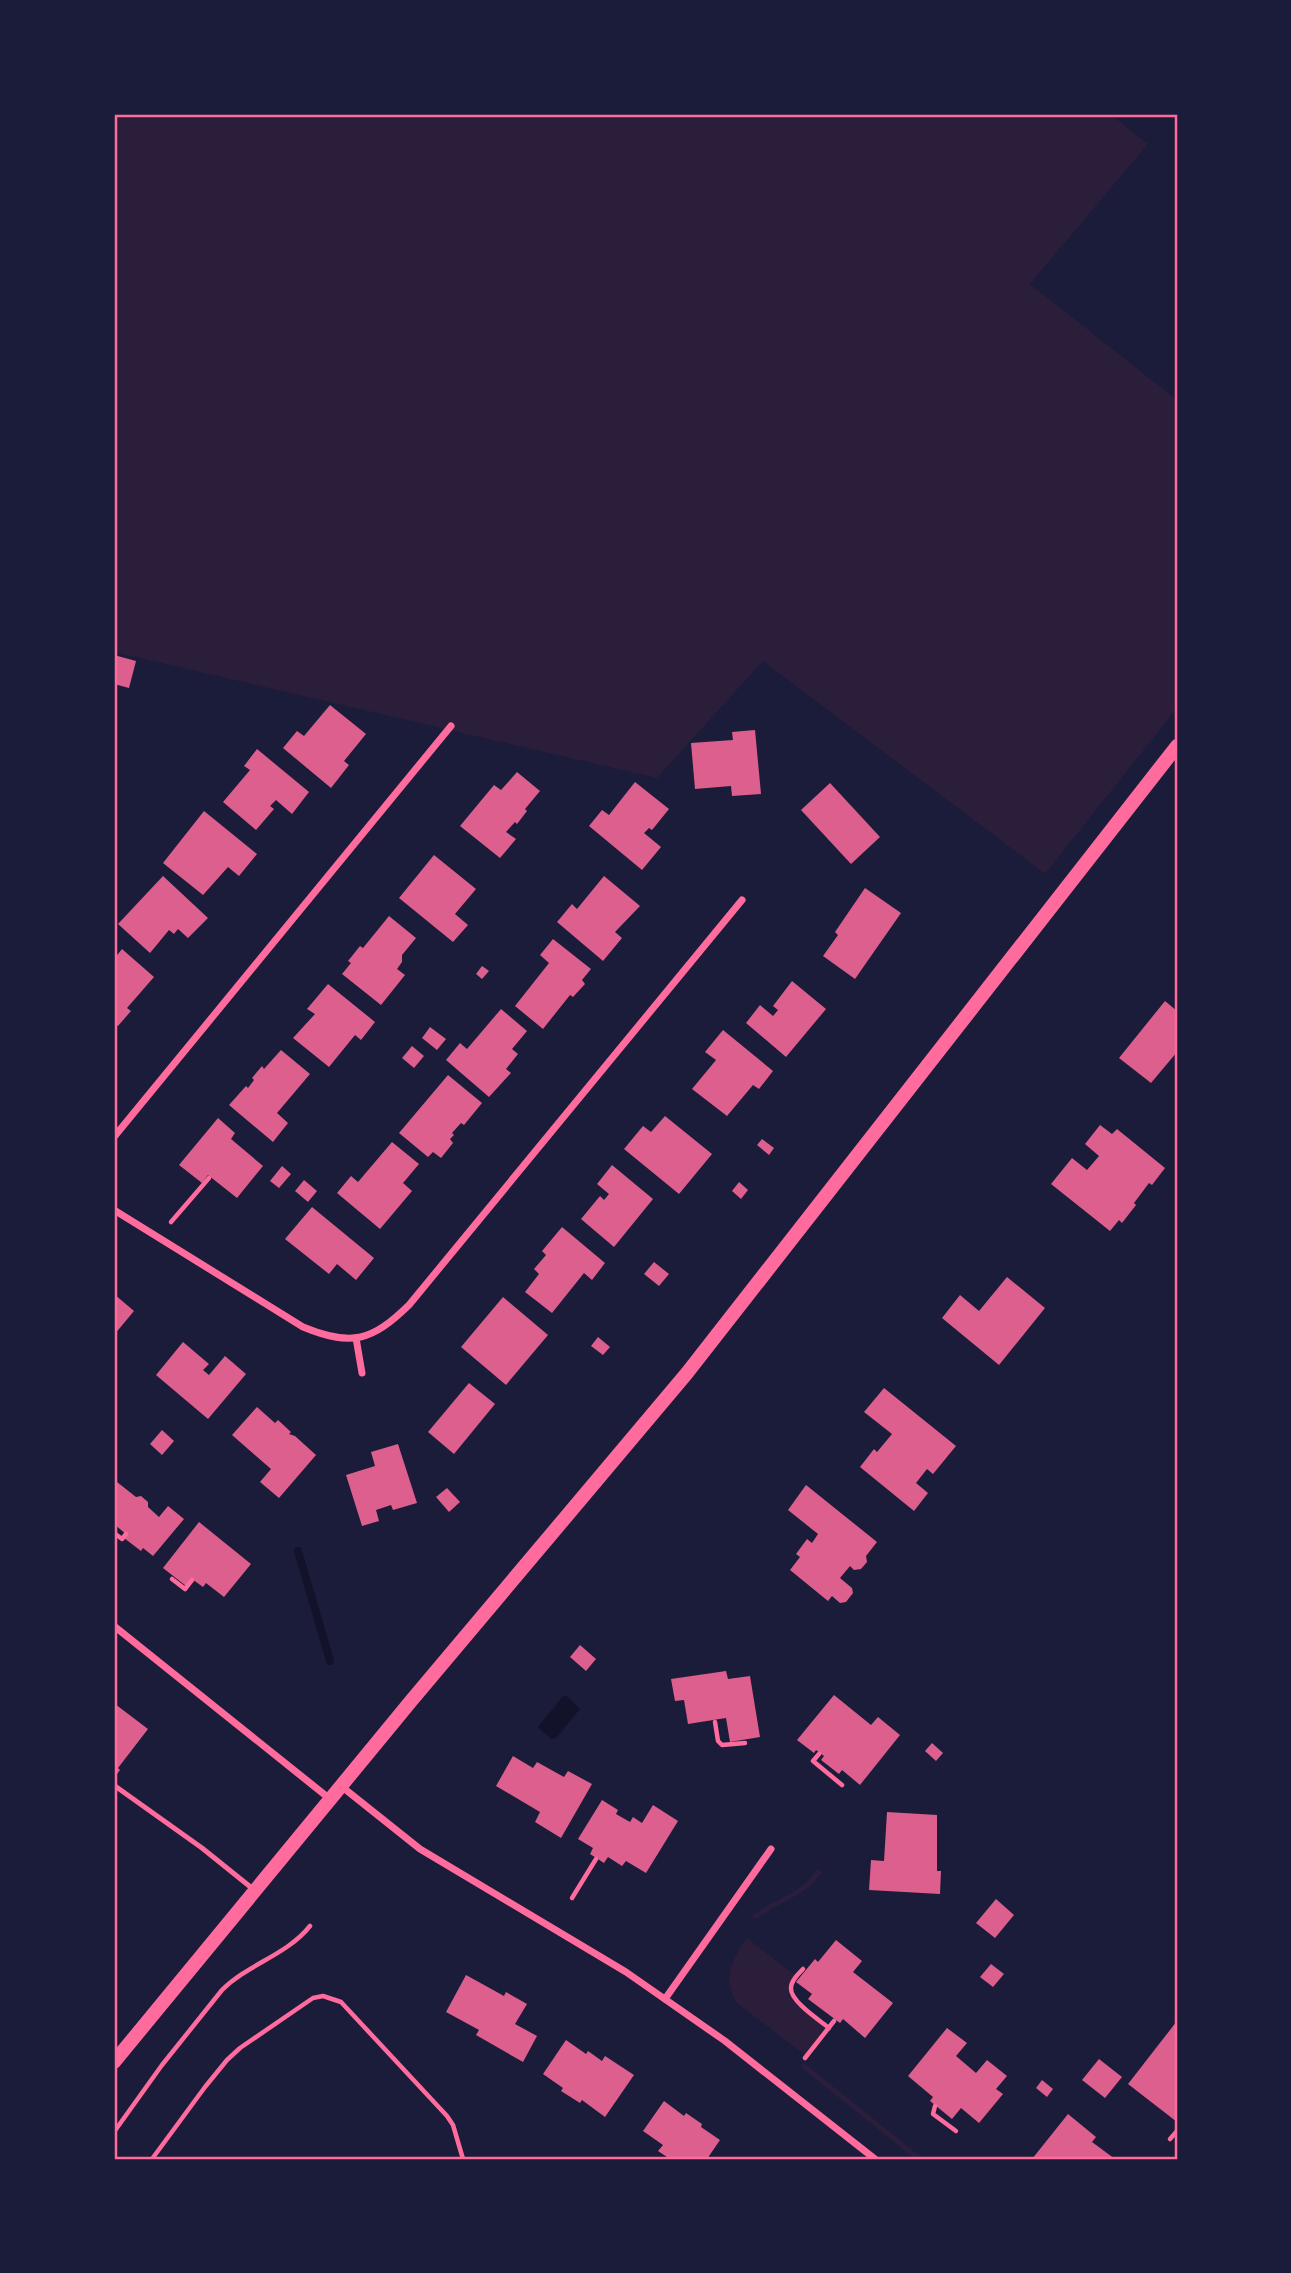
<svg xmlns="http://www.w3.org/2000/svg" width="1291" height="2273" viewBox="0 0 1291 2273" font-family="'Nunito Sans',sans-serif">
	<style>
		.green { fill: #2a1e3b }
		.water { fill: #12122b }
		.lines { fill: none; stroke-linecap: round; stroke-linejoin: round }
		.stream { stroke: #12122b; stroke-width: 8 }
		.building { fill: #dd5f8e }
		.path { stroke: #ff6b9d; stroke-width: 4.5 }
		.service { stroke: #ff6b9d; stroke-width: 5 }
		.minor { stroke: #ff6b9d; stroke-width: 7 }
		.secondary { stroke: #ff6b9d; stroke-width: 14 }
		.neatline { fill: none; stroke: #ff6b9d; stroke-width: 2.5 }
	</style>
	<rect width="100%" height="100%" fill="#1b1b3a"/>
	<g class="green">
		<polygon points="114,114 1110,114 1148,144 1030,284 1177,400 1177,708 1045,874 763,661 657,778 114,652"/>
		<path d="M817 1869 822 1872C806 1897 779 1901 756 1919L752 1916C774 1898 803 1894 817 1869Z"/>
		<path d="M747 1938 795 1975 789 1986 795 2002 825 2028 805 2055 737 2003C722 1978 732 1959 747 1938Z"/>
		<polygon points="804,2063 922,2158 921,2159 915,2159 801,2067"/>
	</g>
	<polygon class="water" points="563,1696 567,1696 580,1709 556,1738 551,1739 538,1727"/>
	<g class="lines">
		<polyline class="stream" points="298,1551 330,1661"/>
	</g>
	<g class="building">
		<polygon points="114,655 136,661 129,688 114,684"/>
		<polygon points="330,705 366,734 344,761 349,765 331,788 283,748 297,731 304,736"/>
		<polygon points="755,730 761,794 732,796 731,786 695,789 691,743 733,740 732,732"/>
		<polygon points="257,749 309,792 292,814 276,800 270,806 274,809 256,830 223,802 250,770 244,766"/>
		<polygon points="517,772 540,791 525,809 527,811 517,824 515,822 506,832 516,839 500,858 460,826 494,785 501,790"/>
		<polygon points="635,782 669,809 652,830 649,828 644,833 661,847 642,870 589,826 602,810 609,815"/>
		<polygon points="830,783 880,837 851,864 801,810"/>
		<polygon points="204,811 257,854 239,876 228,867 203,895 163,863"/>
		<polygon points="434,855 476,889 455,914 468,925 453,942 399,898"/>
		<polygon points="163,876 208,918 188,938 178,929 174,934 169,930 150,953 118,924"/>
		<polygon points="604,876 640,906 615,932 622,938 603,961 557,922 572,904 577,909"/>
		<polygon points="865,888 901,913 855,979 823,956 838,935 835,932"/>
		<polygon points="389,916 416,938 402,955 402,962 397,969 405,975 381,1005 342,974 351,963 348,961 360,946 363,948"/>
		<polygon points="553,939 591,969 582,980 585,984 573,997 570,995 543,1029 515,1006 549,963 540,955"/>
		<polygon points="122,949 154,977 127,1008 131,1011 118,1026 114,1023 114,959"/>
		<polygon points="482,966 489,971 482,979 476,974"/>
		<polygon points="792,981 826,1009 786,1057 746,1023 760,1005 773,1016 778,1010 773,1006"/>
		<polygon points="328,984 375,1022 361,1040 355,1035 329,1067 293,1038 315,1014 307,1009"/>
		<polygon points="1165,1001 1177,1011 1177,1052 1151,1083 1119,1058"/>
		<polygon points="501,1009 527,1031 512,1049 518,1054 506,1069 511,1073 489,1097 446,1060 460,1043 467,1049"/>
		<polygon points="430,1027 446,1039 437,1050 422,1038"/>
		<polygon points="723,1030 773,1071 759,1089 753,1085 727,1116 692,1089 716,1060 705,1052"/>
		<polygon points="412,1046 424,1056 414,1068 402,1058"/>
		<polygon points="281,1050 310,1074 277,1113 288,1123 273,1142 229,1105 246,1086 248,1088 254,1080 252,1078 262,1066 264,1069"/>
		<polygon points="448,1075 482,1103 464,1125 461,1123 452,1133 454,1135 450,1139 453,1143 441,1158 433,1152 428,1157 399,1133"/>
		<polygon points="665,1116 712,1154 679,1194 624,1149 643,1126 651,1132"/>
		<polygon points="218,1118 235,1133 231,1139 263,1166 237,1198 208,1175 202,1183 179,1165"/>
		<polygon points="1100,1125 1112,1134 1117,1129 1165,1168 1152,1185 1149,1183 1134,1203 1136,1205 1122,1223 1119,1220 1110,1231 1051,1184 1072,1158 1087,1170 1099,1156 1085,1144"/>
		<polygon points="762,1139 774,1148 769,1155 757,1145"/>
		<polygon points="392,1142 419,1164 403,1183 412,1191 380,1229 337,1193 351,1176 358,1182"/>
		<polygon points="612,1165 653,1199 614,1247 581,1219 600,1196 604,1200 609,1194 597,1184"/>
		<polygon points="282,1166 291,1174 279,1188 270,1181"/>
		<polygon points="304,1180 317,1191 308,1202 295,1191"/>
		<polygon points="739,1182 748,1190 741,1199 732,1191"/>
		<polygon points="312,1207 374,1258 356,1280 337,1264 329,1274 285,1239"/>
		<polygon points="562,1227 605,1263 592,1280 584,1273 552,1313 525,1292 539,1274 534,1269 546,1255 542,1251"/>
		<polygon points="654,1262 669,1274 659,1286 644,1274"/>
		<polygon points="1007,1277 1045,1308 999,1365 942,1318 960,1295 979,1311"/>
		<polygon points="114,1294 134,1311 114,1335"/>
		<polygon points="503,1297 548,1335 506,1385 461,1347"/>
		<polygon points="598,1337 610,1347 603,1355 591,1346"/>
		<polygon points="183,1342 209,1364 203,1370 209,1375 225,1356 246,1374 208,1419 156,1375"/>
		<polygon points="469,1383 495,1404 454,1454 428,1432"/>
		<polygon points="884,1388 956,1446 933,1474 927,1469 916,1483 928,1493 914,1511 860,1467 874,1449 877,1452 892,1434 864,1412"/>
		<polygon points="257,1407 275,1423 278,1420 291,1432 289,1434 295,1436 316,1455 279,1498 260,1482 271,1469 232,1435"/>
		<polygon points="162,1430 174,1441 162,1455 150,1444"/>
		<polygon points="398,1444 417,1503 393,1510 391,1505 376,1510 379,1521 362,1526 346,1475 375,1466 371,1452"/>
		<polygon points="117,1482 136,1497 141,1496 148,1502 148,1507 159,1517 168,1506 184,1519 153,1556 143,1548 141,1551 124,1538 127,1535 114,1524 114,1486"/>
		<polygon points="806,1485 877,1542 866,1556 867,1562 861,1569 854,1570 850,1566 840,1578 852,1588 853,1593 846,1602 840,1603 832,1596 828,1601 790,1570 800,1557 796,1554 807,1539 812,1543 818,1534 788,1510"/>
		<polygon points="447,1488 460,1502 449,1512 436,1497"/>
		<polygon points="199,1522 251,1564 224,1597 206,1583 203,1587 192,1579 186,1586 163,1568"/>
		<polygon points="580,1645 596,1659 586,1671 570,1657"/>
		<polygon points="726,1671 728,1679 750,1676 760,1737 730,1742 726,1718 688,1724 684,1700 675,1701 671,1679"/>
		<polygon points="834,1695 871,1725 878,1717 900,1735 860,1785 842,1770 839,1774 821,1760 824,1756 816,1750 814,1753 797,1740"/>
		<polygon points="115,1704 148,1729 118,1768 120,1770 114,1778"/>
		<polygon points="932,1743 943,1753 936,1761 925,1751"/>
		<polygon points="513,1756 533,1768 537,1762 564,1777 568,1771 592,1784 561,1838 535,1822 540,1812 496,1786"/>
		<polygon points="602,1800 618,1810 616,1814 630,1822 633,1817 642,1823 653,1805 678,1821 646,1873 626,1861 622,1866 608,1857 604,1863 590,1854 593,1848 578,1839"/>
		<polygon points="887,1812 937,1815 937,1871 941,1871 940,1894 869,1890 871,1860 884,1861"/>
		<polygon points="996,1899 1014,1915 995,1938 976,1923"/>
		<polygon points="836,1940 862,1961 853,1972 893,2003 865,2038 843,2019 840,2023 808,1999 812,1994 796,1982 815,1959 818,1962"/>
		<polygon points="991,1964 1004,1974 993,1987 980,1977"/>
		<polygon points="466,1975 504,1996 506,1992 527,2004 515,2024 537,2036 523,2062 476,2035 479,2030 446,2012"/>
		<polygon points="1177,2021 1177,2122 1128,2084"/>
		<polygon points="947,2028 967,2043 956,2056 976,2073 987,2060 1007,2076 996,2089 1003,2094 979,2123 961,2108 952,2119 930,2101 933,2097 908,2076"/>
		<polygon points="566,2040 586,2054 588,2051 602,2061 605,2056 634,2075 605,2117 582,2100 580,2103 561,2091 563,2088 543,2074"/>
		<polygon points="1099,2059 1122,2077 1105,2098 1082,2080"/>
		<polygon points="1042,2080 1053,2089 1047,2097 1036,2088"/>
		<polygon points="664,2101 684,2116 686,2113 702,2124 701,2127 720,2140 707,2159 670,2159 658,2151 663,2145 643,2131"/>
		<polygon points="1068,2114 1096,2137 1092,2142 1115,2159 1032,2159"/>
	</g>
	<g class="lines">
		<g class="path">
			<polyline points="171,1222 209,1178"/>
			<polyline points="114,1533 122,1539 126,1534"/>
			<polyline points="172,1579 185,1589 192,1580"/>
			<polyline points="715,1722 718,1741 722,1745 745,1743"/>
			<polyline points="819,1754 813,1761 842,1785"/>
			<polyline points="572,1898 596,1859"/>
			<path d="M803 1969C798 1974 791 1981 791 1988 790 2001 819 2020 829 2028"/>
			<polyline points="805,2058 834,2021"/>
			<polyline points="935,2106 933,2114 956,2131"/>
			<path d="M114 2132 162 2065 222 1990C248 1964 287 1955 310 1926"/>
			<polyline points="1170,2139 1177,2131"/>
			<polyline points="152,2159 205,2087 227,2060 240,2048 313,1998 323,1996 341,2002 447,2116 453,2125 463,2159"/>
		</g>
		<polyline class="service" points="115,1786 202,1848 253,1889"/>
		<g class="minor">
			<polyline points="114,1137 451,726"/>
			<path d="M114 1210 303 1327C352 1347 372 1341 409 1305L742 900"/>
			<polyline points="356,1338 362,1373"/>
			<polyline points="114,1626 330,1799"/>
			<polyline points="341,1786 420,1849 626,1972 725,2041 875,2159"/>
			<polyline points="665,1999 771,1849"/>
		</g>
		<polyline class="secondary" points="114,2062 411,1701 687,1373 1177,746"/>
	</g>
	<rect width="1291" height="2273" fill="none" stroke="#1b1b3a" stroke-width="231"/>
	<rect x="116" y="116" width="1060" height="2042" class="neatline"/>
</svg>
